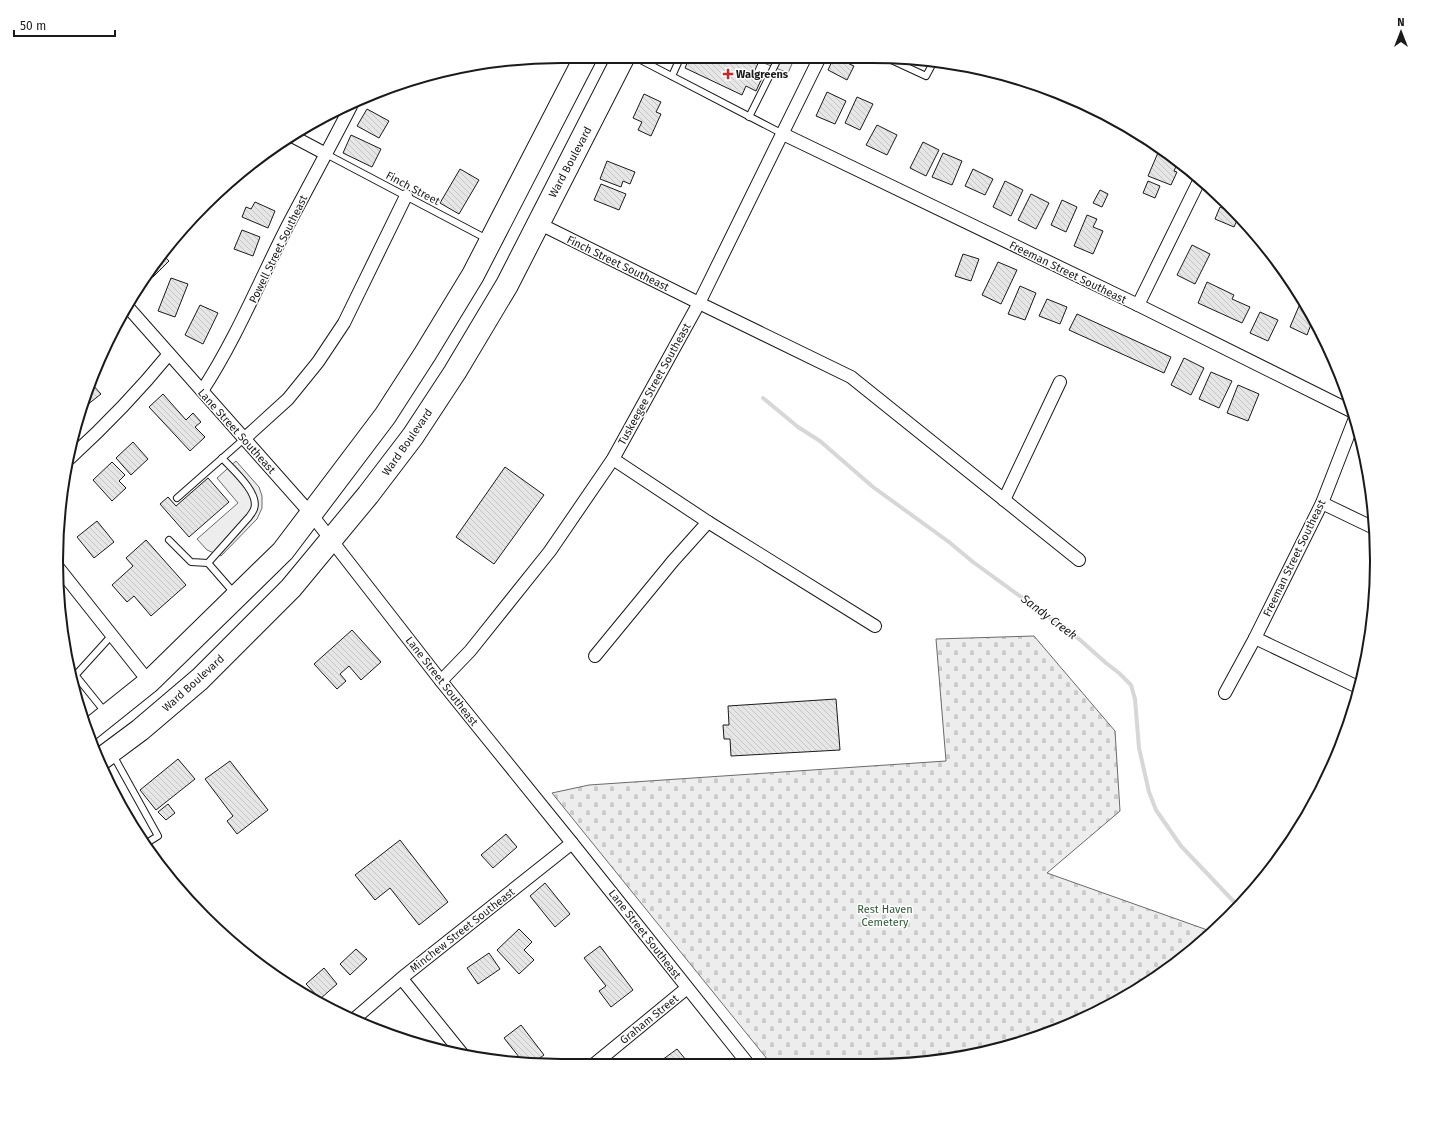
<svg xmlns="http://www.w3.org/2000/svg" width="1433" height="1122" viewBox="0 0 1433 1122" font-family="'Fira Sans',sans-serif">
	<style>
		.cemetery { fill: url(#cemetery-stones); stroke: #6a6a6a }
		.built { fill: #ededed; stroke: #6a6a6a }
		.lines { fill: none; stroke-linecap: round; stroke-linejoin: round }
		.stream { stroke: #d7d7d7; stroke-width: 4 }
		.building { fill: url(#building-back-hatch); stroke: #1a1a1a }
		.lane-casing { stroke: #1a1a1a; stroke-width: 8 }
		.street-casing { stroke: #1a1a1a; stroke-width: 14 }
		.highway-casing { stroke: #1a1a1a; stroke-width: 24 }
		.lane { stroke: #fff; stroke-width: 6 }
		.street { stroke: #fff; stroke-width: 12 }
		.highway { stroke: #fff; stroke-width: 22 }
		.poi-dot { fill: #c62828; stroke: #fff; stroke-width: 1.5 }
		.labels { text-anchor: middle; stroke-width: 3; stroke-linejoin: round; paint-order: stroke }
		.poi-label { font-size: 11px; font-weight: bold; fill: #1a1a1a; stroke: #fff; text-anchor: start }
		.street-label { font-size: 11px; fill: #1a1a1a; stroke: #fff }
		.park-label { font-size: 11px; fill: #2b5a34; stroke: #fff }
		.water-label { font-size: 12px; font-style: italic; fill: #1a1a1a; stroke: #fff }
		.rim { fill: none; stroke: #1a1a1a; stroke-width: 2 }
	</style>
	<defs>
		<pattern id="cemetery-stones" width="16" height="16" patternUnits="userSpaceOnUse"><rect width="16" height="16" fill="#ededed"/><path d="M2 7V4a2 2 0 0 1 4 0v3zM10 15v-3a2 2 0 0 1 4 0v3z" fill="#cbcbcb"/></pattern>
		<pattern id="building-back-hatch" width="6" height="6" patternUnits="userSpaceOnUse"><rect width="6" height="6" fill="#e6e6e6"/><path d="M-1 5l2 2M0 0l6 6M5-1l2 2" fill="none" stroke="#c5c5c5"/></pattern>
	</defs>
	<rect width="100%" height="100%" fill="#fff"/>
	<polygon class="cemetery" points="1034,636 1115,731 1120,811 1047,873 1213,932 1205,941 1125,998 1034,1039 905,1065 772,1065 552,793 589,785 946,761 936,639"/>
	<g class="built">
		<polygon points="761,57 795,57 788,73 759,61"/>
		<polygon points="236,461 259,487 262,496 262,508 257,519 221,556 207,550 197,539 238,503 217,478"/>
	</g>
	<g class="lines">
		<polyline class="stream" points="763,398 798,427 820,441 873,487 949,542 973,562 1079,639 1106,663 1119,673 1131,685 1135,699 1139,748 1149,792 1156,810 1181,846 1238,906"/>
	</g>
	<g class="building">
		<polygon points="690,56 761,57 754,72 763,76 756,91 746,86 742,95 685,68"/>
		<polygon points="834,57 854,66 847,80 828,70"/>
		<polygon points="827,92 846,101 835,124 816,116"/>
		<polygon points="644,94 661,102 656,112 661,114 651,136 638,130 642,122 633,118"/>
		<polygon points="857,97 873,104 860,130 845,123"/>
		<polygon points="367,109 389,121 379,138 357,126"/>
		<polygon points="877,125 897,135 887,155 866,145"/>
		<polygon points="351,135 381,149 372,167 343,153"/>
		<polygon points="923,142 939,150 926,176 910,168"/>
		<polygon points="1160,148 1179,160 1174,171 1177,172 1171,185 1148,176"/>
		<polygon points="943,153 962,161 952,185 932,177"/>
		<polygon points="607,161 635,172 630,184 623,181 621,187 600,179"/>
		<polygon points="460,169 479,180 459,214 440,203"/>
		<polygon points="973,169 993,179 985,195 965,186"/>
		<polygon points="1005,181 1023,190 1011,216 993,207"/>
		<polygon points="1148,181 1160,186 1155,198 1143,193"/>
		<polygon points="601,184 626,194 619,210 594,200"/>
		<polygon points="1100,190 1108,194 1102,207 1093,203"/>
		<polygon points="1031,194 1049,203 1036,229 1018,220"/>
		<polygon points="1217,195 1228,206 1215,199"/>
		<polygon points="1062,200 1077,207 1066,232 1051,225"/>
		<polygon points="255,202 275,211 268,228 242,217 246,207 251,209"/>
		<polygon points="1220,207 1239,216 1234,227 1215,219"/>
		<polygon points="1087,215 1097,219 1093,227 1103,231 1093,254 1074,246"/>
		<polygon points="242,230 260,237 253,256 234,249"/>
		<polygon points="1192,245 1210,254 1195,284 1177,275"/>
		<polygon points="963,254 979,259 971,281 955,276"/>
		<polygon points="164,256 169,261 153,277 150,274"/>
		<polygon points="998,262 1017,270 1001,304 982,295"/>
		<polygon points="171,278 188,284 175,317 158,311"/>
		<polygon points="1207,282 1234,295 1232,299 1250,307 1242,323 1198,303"/>
		<polygon points="1020,286 1036,293 1025,320 1008,314"/>
		<polygon points="1047,299 1067,307 1060,324 1039,316"/>
		<polygon points="1302,299 1309,308 1316,323 1312,322 1307,335 1290,327"/>
		<polygon points="200,305 218,313 203,344 185,335"/>
		<polygon points="1260,312 1278,320 1268,341 1250,333"/>
		<polygon points="1077,314 1171,357 1164,373 1069,330"/>
		<polygon points="1184,358 1204,368 1191,395 1171,385"/>
		<polygon points="1211,372 1232,381 1219,408 1199,399"/>
		<polygon points="92,384 101,394 82,409"/>
		<polygon points="1238,385 1259,394 1248,421 1227,413"/>
		<polygon points="163,394 186,420 193,413 201,422 195,427 205,437 190,451 149,407"/>
		<polygon points="133,442 148,459 131,475 116,458"/>
		<polygon points="112,462 125,475 119,481 126,488 112,501 93,480"/>
		<polygon points="505,467 544,495 494,564 456,537"/>
		<polygon points="208,478 229,502 189,537 160,504 168,497 176,506"/>
		<polygon points="97,521 114,542 94,558 77,537"/>
		<polygon points="146,540 186,585 151,616 134,596 127,602 112,585 133,566 126,558"/>
		<polygon points="352,630 381,662 361,680 349,666 340,674 346,681 337,689 314,664"/>
		<polygon points="836,699 840,750 731,756 730,739 724,739 723,725 729,725 728,706"/>
		<polygon points="178,759 195,779 156,810 140,790"/>
		<polygon points="230,761 268,810 237,834 227,821 233,816 205,779"/>
		<polygon points="168,804 175,813 166,820 158,812"/>
		<polygon points="506,834 517,847 493,868 481,855"/>
		<polygon points="400,840 448,902 419,925 390,888 375,900 355,875"/>
		<polygon points="545,883 570,914 555,927 530,896"/>
		<polygon points="519,929 532,942 524,950 534,960 519,974 497,950"/>
		<polygon points="600,946 633,990 611,1007 599,991 606,986 584,958"/>
		<polygon points="356,949 367,959 350,975 340,964"/>
		<polygon points="489,953 500,969 478,984 467,968"/>
		<polygon points="324,968 337,984 320,999 306,984"/>
		<polygon points="521,1025 544,1055 533,1063 523,1062 504,1038"/>
		<polygon points="677,1049 691,1066 667,1066 662,1060"/>
	</g>
	<g class="lines">
		<defs>
			<g id="lane">
				<polyline points="633,56 783,134"/>
				<polyline points="885,57 926,76 933,63"/>
				<polyline points="672,76 681,56"/>
				<polyline points="749,117 779,57"/>
				<polyline points="326,154 487,239"/>
				<path d="M222 458C232 469 260 493 254 509 253 512 251 514 249 517L208 563 235 594"/>
				<polyline points="177,498 244,439"/>
				<polyline points="169,540 191,562 208,563"/>
				<polyline points="76,676 105,712"/>
				<polyline points="72,679 112,635"/>
				<polyline points="113,755 158,836 145,844"/>
			</g>
			<g id="street">
				<polyline points="783,134 1138,305 1353,412"/>
				<polyline points="292,136 326,154"/>
				<polyline points="538,223 699,303 851,377 1079,560"/>
				<polyline points="126,305 311,514 441,681 572,843 749,1065"/>
				<polyline points="1138,305 1200,179"/>
				<path d="M202 391C236 339 259 282 287 227 308 187 330 147 351 106"/>
				<polyline points="244,439 288,399 318,362 344,323 406,196"/>
				<path d="M70 458C105 426 138 392 169 354"/>
				<polyline points="613,459 708,522 875,626"/>
				<polyline points="1004,500 1060,382"/>
				<polyline points="1322,503 1374,528"/>
				<polyline points="57,566 149,682"/>
				<polyline points="1255,638 1360,688"/>
				<polyline points="595,656 673,561 708,522"/>
				<polyline points="441,681 470,651 550,551 613,459 699,303 820,57"/>
				<polyline points="1225,693 1255,638 1322,503 1355,418"/>
				<polyline points="402,979 464,1056"/>
				<polyline points="353,1020 403,977 572,843"/>
				<polyline points="592,1066 687,988"/>
			</g>
			<g id="highway">
				<polyline points="89,730 149,682 283,551 385,416 425,354 473,275 586,56"/>
				<polyline points="101,759 140,730 200,679 291,588 368,495 413,436 455,372 507,285 624,56"/>
			</g>
		</defs>
		<use href="#lane" class="lane-casing"/>
		<use href="#street" class="street-casing"/>
		<use href="#highway" class="highway-casing"/>
		<use href="#lane" class="lane"/>
		<use href="#street" class="street"/>
		<use href="#highway" class="highway"/>
	</g>
	<path class="poi-dot" d="M726 68h4v4h4v4h-4v4h-4v-4h-4v-4h4z"/>
	<g class="labels">
		<g class="poi-label">
			<text x="736" y="78">Walgreens</text>
		</g>
		<g class="street-label">
			<text transform="translate(570 162) rotate(-62)" y="4">Ward Boulevard</text>
			<text transform="translate(413 188) rotate(28)" y="4">Finch Street</text>
			<text transform="translate(278 249) rotate(-64)" y="4">Powell Street Southeast</text>
			<text transform="translate(618 263) rotate(26)" y="4">Finch Street Southeast</text>
			<text transform="translate(1068 272) rotate(26)" y="4">Freeman Street Southeast</text>
			<text transform="translate(654 384) rotate(-61)" y="4">Tuskeegee Street Southeast</text>
			<text transform="translate(237 431) rotate(48)" y="4">Lane Street Southeast</text>
			<text transform="translate(407 442) rotate(-55)" y="4">Ward Boulevard</text>
			<text transform="translate(1294 558) rotate(-64)" y="4">Freeman Street Southeast</text>
			<text transform="translate(442 681) rotate(52)" y="4">Lane Street Southeast</text>
			<text transform="translate(193 683) rotate(-42)" y="4">Ward Boulevard</text>
			<text transform="translate(462 930) rotate(-38)" y="4">Minchew Street Southeast</text>
			<text transform="translate(645 934) rotate(52)" y="4">Lane Street Southeast</text>
			<text transform="translate(649 1019) rotate(-39)" y="4">Graham Street</text>
		</g>
		<g class="park-label">
			<text x="885" y="913">Rest Haven<tspan x="885" dy="13">Cemetery</tspan></text>
		</g>
		<g class="water-label">
			<text transform="translate(1049 617) rotate(37)" y="4">Sandy Creek</text>
		</g>
	</g>
	<path d="M0 0H1433V1122H0ZM561 63H872A498 498 0 0 1 1370 561V561A498 498 0 0 1 872 1059H561A498 498 0 0 1 63 561V561A498 498 0 0 1 561 63Z" fill="#fff" fill-rule="evenodd"/>
	<path class="rim" d="M561 63H872A498 498 0 0 1 1370 561V561A498 498 0 0 1 872 1059H561A498 498 0 0 1 63 561V561A498 498 0 0 1 561 63Z"/>
	<g transform="translate(1401 32)" stroke="#ffffff" stroke-width="3" paint-order="stroke">
	<path d="M0-3L7 15L0 10L-7 15Z" fill="#1a1a1a"/>
	<text y="-6" font-size="11" font-weight="bold" text-anchor="middle" fill="#1a1a1a">N</text>
	</g>
	<path d="M14 30v6h101v-6" fill="none" stroke="#1a1a1a" stroke-width="2"/>
	<text x="20" y="30" font-size="12" fill="#1a1a1a" stroke="#ffffff" stroke-width="3" paint-order="stroke">50 m</text>
</svg>
